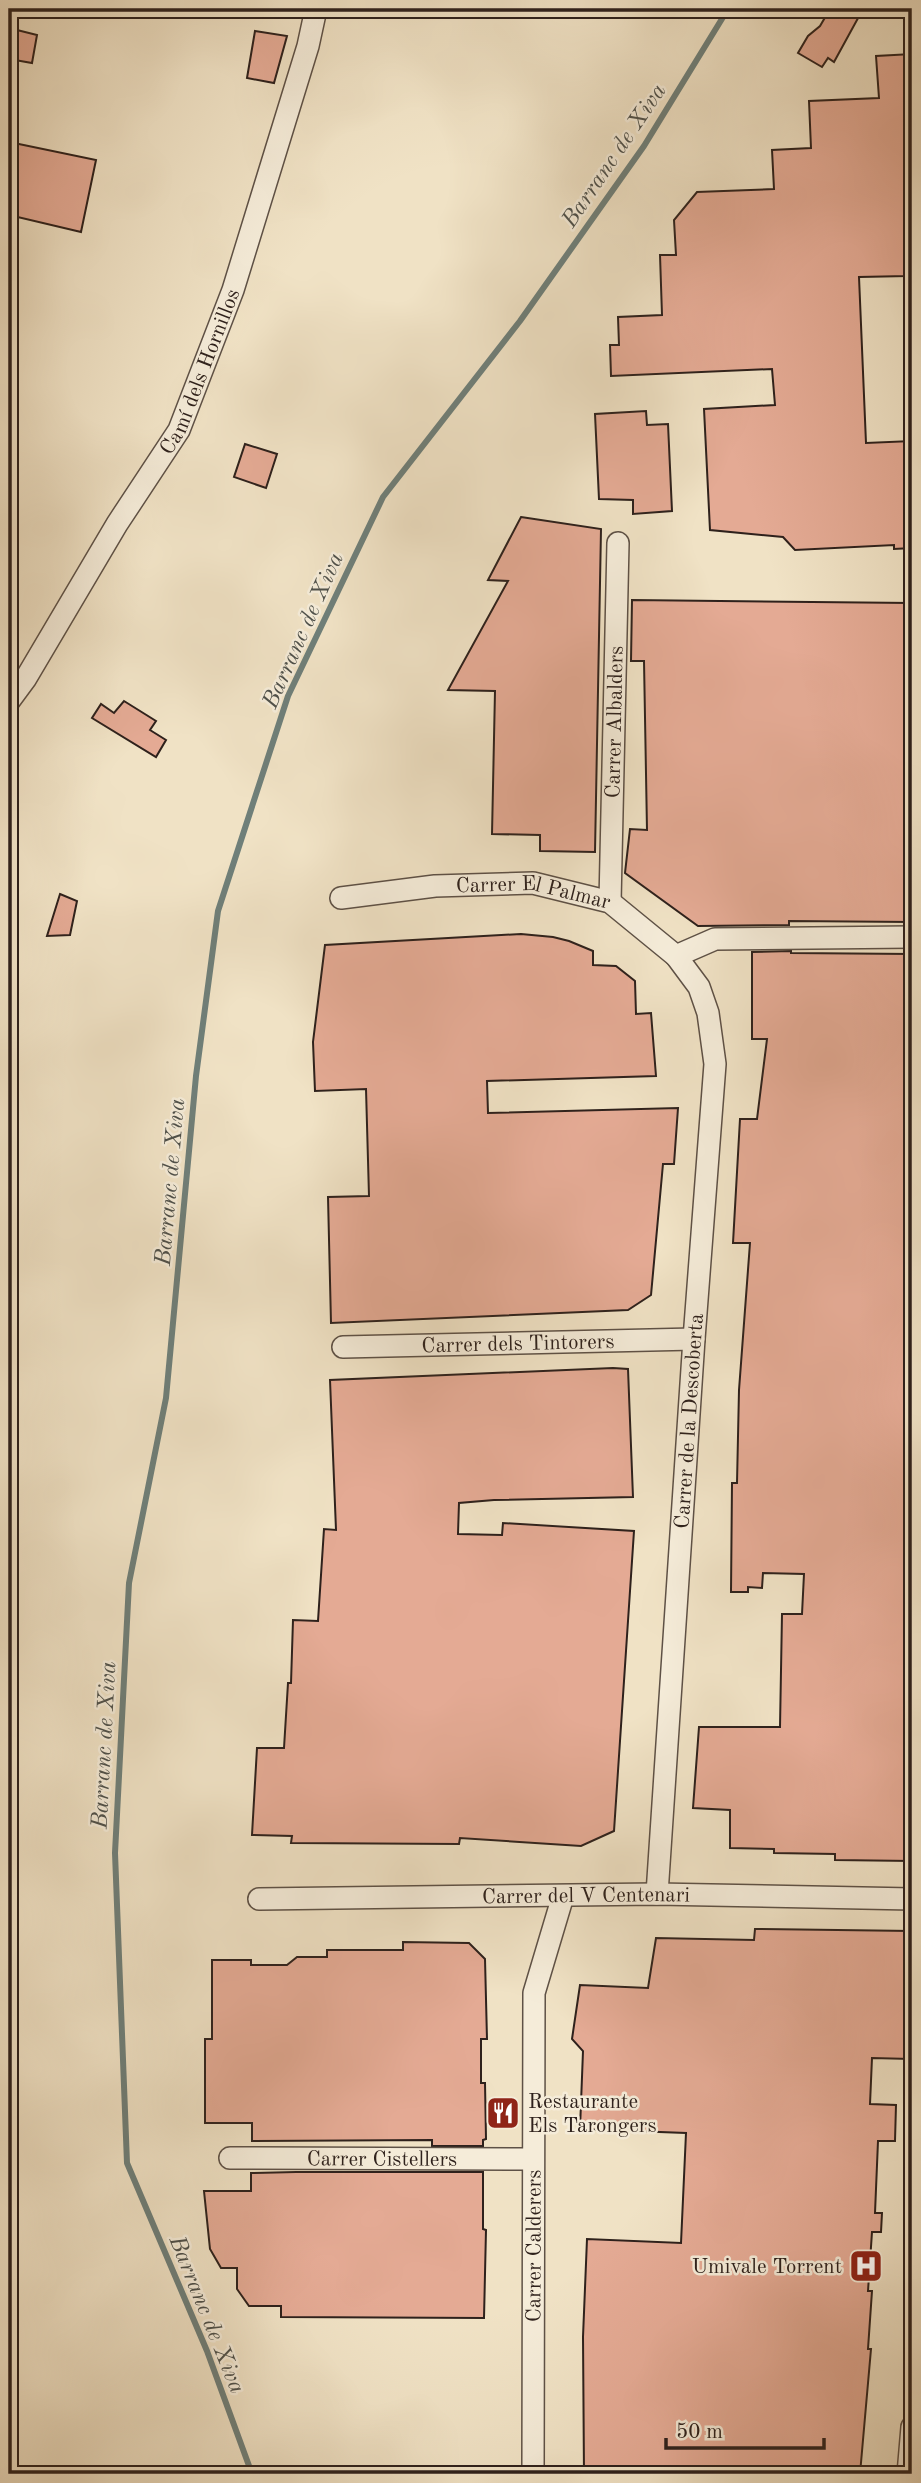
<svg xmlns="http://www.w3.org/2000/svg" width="921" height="2483" viewBox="0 0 921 2483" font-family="'Old Standard TT',serif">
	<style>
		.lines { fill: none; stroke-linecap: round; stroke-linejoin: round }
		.stream { stroke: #6f7f79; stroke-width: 6 }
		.building { fill: #e4aa94; stroke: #2e211c; stroke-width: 2 }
		.minor-casing { stroke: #5e5146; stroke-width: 24 }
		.minor { stroke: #f5ecd9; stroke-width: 21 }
		.labels { text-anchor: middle; stroke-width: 5; stroke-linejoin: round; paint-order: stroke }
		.street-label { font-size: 21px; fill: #2e211c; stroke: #f5ecd9 }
		.poi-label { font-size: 21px; fill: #2e211c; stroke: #f5ecd9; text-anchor: start }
		.water-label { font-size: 23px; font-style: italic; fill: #4e504a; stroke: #f5ecd9 }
	</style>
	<rect width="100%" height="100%" fill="#f0e2c5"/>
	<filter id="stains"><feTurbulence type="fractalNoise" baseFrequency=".00286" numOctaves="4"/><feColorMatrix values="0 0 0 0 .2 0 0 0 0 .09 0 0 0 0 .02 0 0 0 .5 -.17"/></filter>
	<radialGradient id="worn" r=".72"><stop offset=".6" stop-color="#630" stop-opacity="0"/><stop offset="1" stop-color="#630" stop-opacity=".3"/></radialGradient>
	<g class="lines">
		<polyline class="stream" points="252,2474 207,2351 127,2163 115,1853 129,1583 166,1398 196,1076 218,911 288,696 383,497 520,321 644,146 728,9"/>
	</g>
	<g class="building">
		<polygon points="830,9 863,9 834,62 828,58 822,67 798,53 808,36 820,26"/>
		<polygon points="9,28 37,35 32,63 9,59"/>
		<polygon points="255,31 287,36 274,83 247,78"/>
		<polygon points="912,54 912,216 905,217 907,276 859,277 866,443 912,441 912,548 894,549 894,545 795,550 783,537 710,530 704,409 775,405 772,369 611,376 610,345 619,345 618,317 662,315 660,255 676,255 674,220 697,192 774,189 772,150 811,148 809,101 879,98 876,56"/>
		<polygon points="14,143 96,160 81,232 9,215 9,174"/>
		<polygon points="646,411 647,425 668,424 672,511 633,514 633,500 599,499 595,414"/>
		<polygon points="245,444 277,454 266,488 234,477"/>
		<polygon points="521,517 601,529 595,852 540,851 540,835 492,834 495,691 448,690 508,581 488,580"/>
		<polygon points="632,600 912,603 912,922 789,921 789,925 698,926 625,873 630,829 647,830 644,661 631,661"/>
		<polygon points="124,701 156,721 150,730 166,740 156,757 92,718 101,704 114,713"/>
		<polygon points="60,894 77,901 70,935 47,936"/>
		<polygon points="521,934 553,937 569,941 593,951 593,965 616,966 635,981 636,1014 651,1013 656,1076 487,1081 488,1113 678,1108 674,1164 663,1164 651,1295 628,1310 331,1323 328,1197 369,1196 366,1089 315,1091 313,1042 325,945"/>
		<polygon points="791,951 791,953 912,954 912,1861 835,1860 835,1854 774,1853 774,1849 730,1848 730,1810 693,1808 699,1727 780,1727 782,1614 802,1614 804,1574 763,1573 762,1588 748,1587 748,1592 731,1592 732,1483 737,1483 739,1390 750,1243 733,1243 740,1119 757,1119 767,1039 752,1039 752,952"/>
		<polygon points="613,1368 628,1369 633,1497 494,1500 459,1503 458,1534 502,1535 503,1523 634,1531 614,1831 581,1846 460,1838 459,1844 291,1843 292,1836 252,1835 257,1748 284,1748 288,1683 291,1683 293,1620 318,1621 324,1529 336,1530 330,1380"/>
		<polygon points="755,1929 912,1931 911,2059 872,2058 870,2104 896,2105 895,2141 878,2141 875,2213 882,2213 881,2232 872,2232 868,2291 872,2291 868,2349 871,2349 860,2474 584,2474 583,2337 587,2239 681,2243 686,2133 580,2129 583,2051 572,2039 580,1985 648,1988 656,1938 754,1940"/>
		<polygon points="403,1942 469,1943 485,1959 487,2039 481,2039 481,2083 485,2083 486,2139 483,2140 483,2146 432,2146 432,2140 252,2141 252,2123 205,2123 205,2039 212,2039 212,1960 251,1960 251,1965 287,1965 297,1957 327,1957 327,1950 403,1950"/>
		<polygon points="296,2172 483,2172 483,2229 486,2230 484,2318 281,2317 281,2306 249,2306 237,2289 237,2268 221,2268 210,2249 204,2191 251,2191 251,2173"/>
	</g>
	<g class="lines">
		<defs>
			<g id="minor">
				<path id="s1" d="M9 701 26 678 117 524 179 430 233 290 308 46 316 9"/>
				<path id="s2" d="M341 898 435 886 533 883 610 902 676 956 715 939 912 937"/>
				<path id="s3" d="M610 902 618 543"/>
				<path id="s4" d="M343 1347 694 1339"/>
				<path id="s5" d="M657 1894 694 1339 715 1064 708 1013 699 987 676 956"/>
				<path id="s6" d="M259 1899 657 1894 912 1899"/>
				<path id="s7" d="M230 2158 533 2159"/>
				<path id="s8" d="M533 2474 534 1993 563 1896"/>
				<polyline points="908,2474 912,2427"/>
			</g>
		</defs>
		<use href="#minor" class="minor-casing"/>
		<use href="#minor" class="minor"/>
	</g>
	<defs>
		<symbol id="restaurant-square" viewBox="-11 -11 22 22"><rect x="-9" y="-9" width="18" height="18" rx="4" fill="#8f2418" stroke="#f5ecd9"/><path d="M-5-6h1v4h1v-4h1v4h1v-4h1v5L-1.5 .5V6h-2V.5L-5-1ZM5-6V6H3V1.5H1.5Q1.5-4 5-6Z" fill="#fff"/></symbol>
		<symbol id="hospital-square" viewBox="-11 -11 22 22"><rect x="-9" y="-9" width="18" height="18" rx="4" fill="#8f2418" stroke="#f5ecd9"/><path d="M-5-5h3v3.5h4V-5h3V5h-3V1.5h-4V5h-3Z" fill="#fff"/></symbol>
	</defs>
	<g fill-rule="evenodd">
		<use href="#restaurant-square" x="484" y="2094" width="38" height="38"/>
		<use href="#hospital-square" x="847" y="2247" width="38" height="38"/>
	</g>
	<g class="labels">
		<g class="street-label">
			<text dy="7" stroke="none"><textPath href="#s1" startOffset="382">Camí dels Hornillos</textPath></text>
			<text dy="7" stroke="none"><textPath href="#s3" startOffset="180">Carrer Albalders</textPath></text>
			<text dy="7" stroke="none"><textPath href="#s2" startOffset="194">Carrer El Palmar</textPath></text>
			<text dy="7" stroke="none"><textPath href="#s4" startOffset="175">Carrer dels Tintorers</textPath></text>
			<text dy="7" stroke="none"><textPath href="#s5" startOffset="474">Carrer de la Descoberta</textPath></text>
			<text dy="7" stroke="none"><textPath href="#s6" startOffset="327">Carrer del V Centenari</textPath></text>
			<text dy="7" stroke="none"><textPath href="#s7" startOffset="152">Carrer Cistellers</textPath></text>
			<text dy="7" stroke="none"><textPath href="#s8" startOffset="228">Carrer Calderers</textPath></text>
		</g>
		<g class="poi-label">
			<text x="528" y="2108">Restaurante<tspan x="528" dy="24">Els Tarongers</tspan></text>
			<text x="842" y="2273" text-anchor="end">Umivale Torrent</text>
		</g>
		<g class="water-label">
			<text transform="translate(613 155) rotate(-56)" y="8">Barranc de Xiva</text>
			<text transform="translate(302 630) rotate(-66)" y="8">Barranc de Xiva</text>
			<text transform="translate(169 1182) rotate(-85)" y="8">Barranc de Xiva</text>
			<text transform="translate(103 1745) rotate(-87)" y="8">Barranc de Xiva</text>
			<text transform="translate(208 2314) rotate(68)" y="8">Barranc de Xiva</text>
		</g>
	</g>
	<rect width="921" height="2483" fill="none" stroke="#f0e2c5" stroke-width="35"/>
	<rect x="10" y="10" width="900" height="2462" fill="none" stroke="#2e211c" stroke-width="3.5"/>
	<rect x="18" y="18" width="886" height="2448" fill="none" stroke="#2e211c" stroke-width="2"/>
	<path d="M666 2438v10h158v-10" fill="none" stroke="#2e211c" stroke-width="3.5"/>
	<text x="676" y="2438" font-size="21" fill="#2e211c" stroke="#f5ecd9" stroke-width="5" paint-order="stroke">50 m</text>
	<rect width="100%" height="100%" filter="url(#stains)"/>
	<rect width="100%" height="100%" fill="url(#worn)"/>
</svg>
